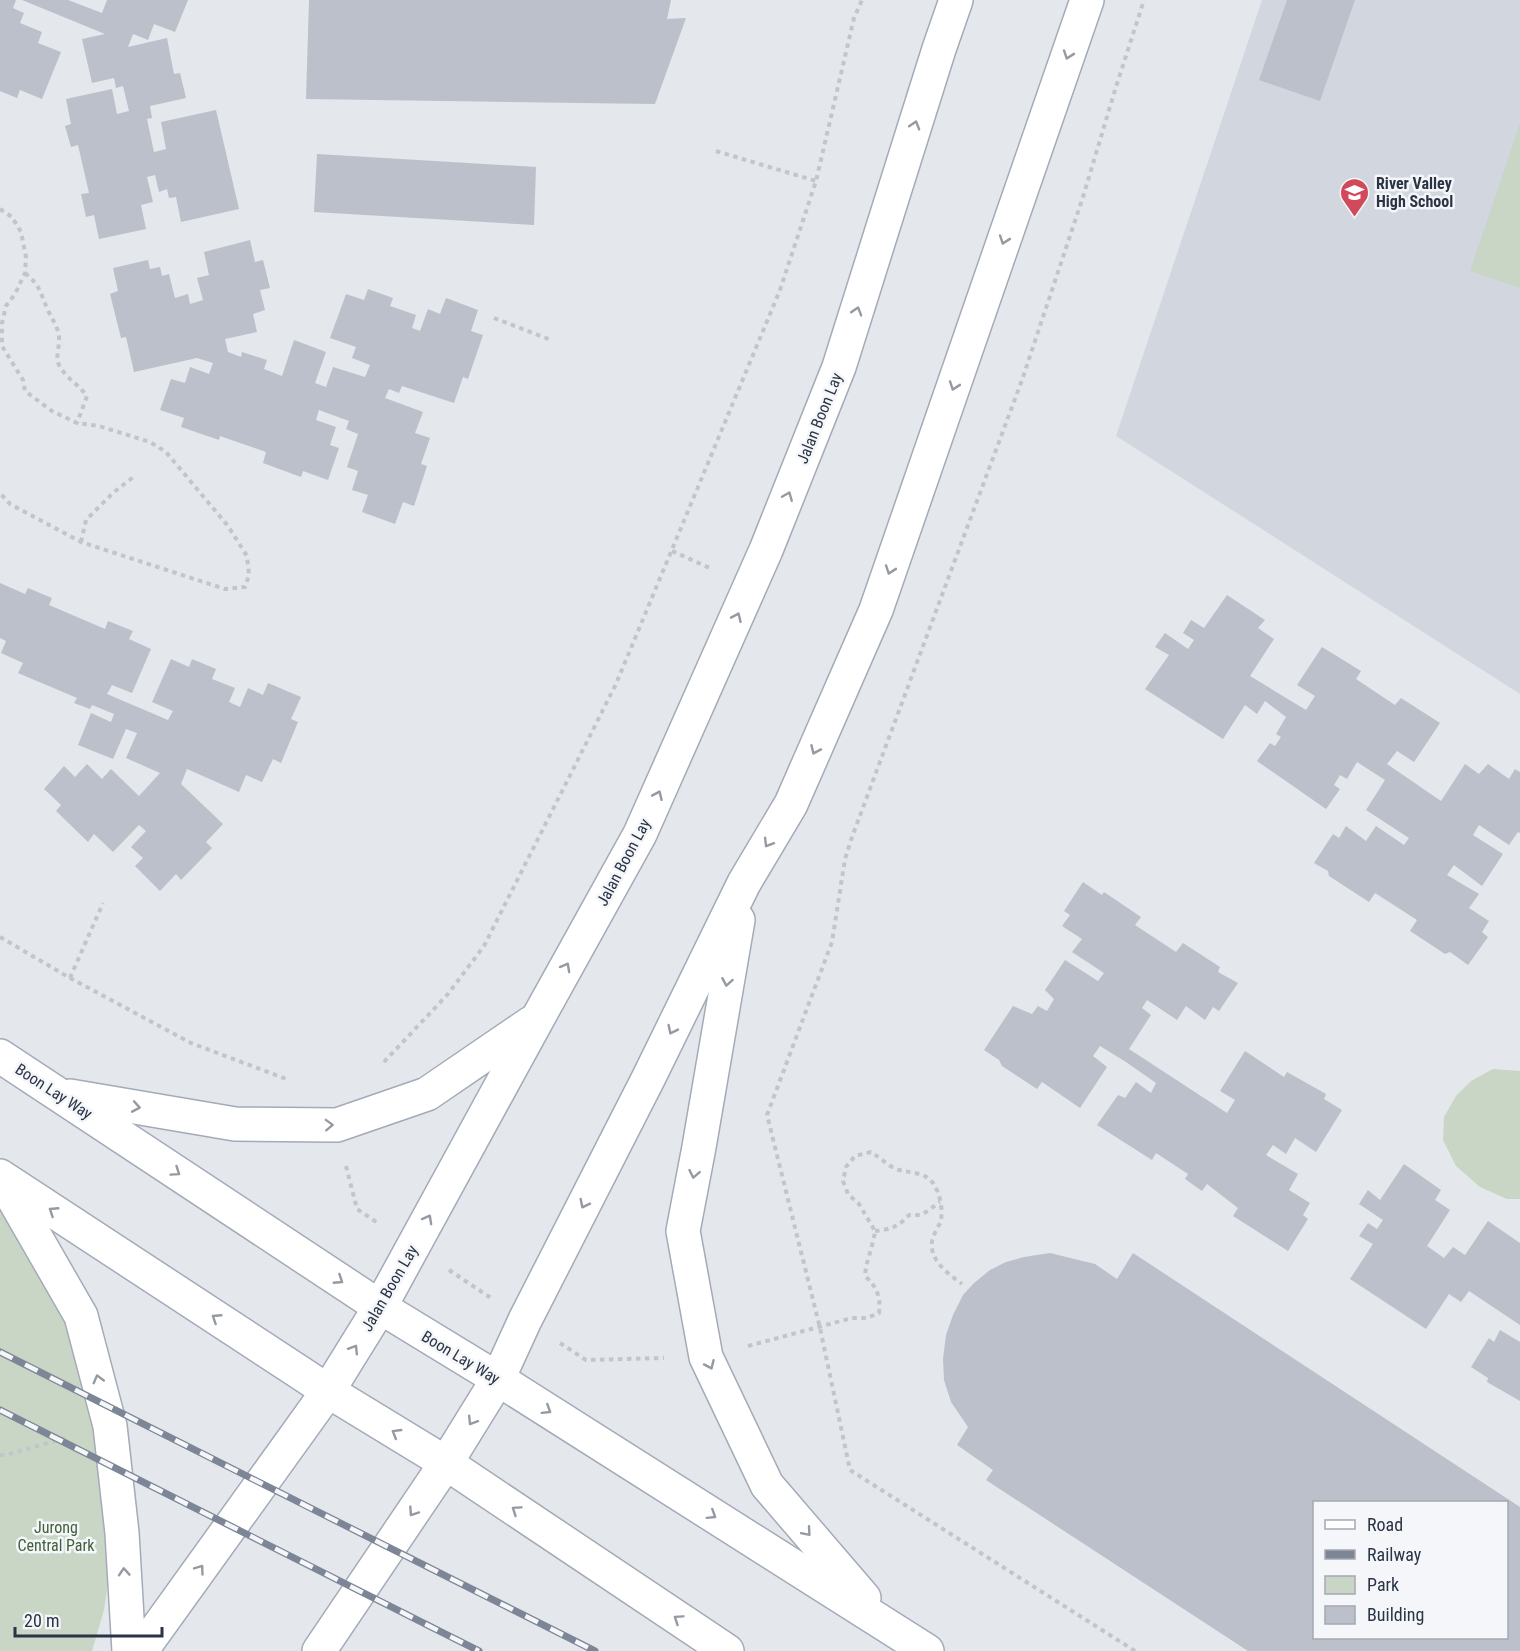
<svg xmlns="http://www.w3.org/2000/svg" width="1520" height="1651" viewBox="0 0 1520 1651" font-family="'Roboto Condensed',sans-serif">
	<style>
		.built { fill: #d2d6de }
		.green { fill: #c9d6c5 }
		.building { fill: #bbc0ca; fill-rule: evenodd }
		.lines { fill: none; stroke-linecap: round; stroke-linejoin: round }
		.primary-casing { stroke: #a3abb8; stroke-width: 36 }
		.path { stroke: #c2c5cb; stroke-width: 4; stroke-dasharray: 4.5 4.5; stroke-linecap: butt }
		.primary { stroke: #fff; stroke-width: 33 }
		.rail-casing { stroke: #7d8696; stroke-width: 7 }
		.rail { stroke: #f4f6f9; stroke-width: 4.5; stroke-dasharray: 14; stroke-linecap: butt }
		.oneway { stroke: #959aa2 }
		.labels { text-anchor: middle; stroke-width: 5; stroke-linejoin: round; paint-order: stroke }
		.poi-label { font-size: 16px; font-weight: bold; fill: #2b3445; stroke: #f4f6f9; text-anchor: start }
		.street-label { font-size: 16px; fill: #2b3445; stroke: #f4f6f9 }
		.park-label { font-size: 16px; fill: #3f6138; stroke: #f4f6f9 }
	</style>
	<rect width="100%" height="100%" fill="#e4e7ec"/>
	<polygon class="built" points="1262,0 1520,0 1520,694 1116,436"/>
	<g class="green">
		<polygon points="1520,123 1520,288 1470,271"/>
		<polygon points="1493,1069 1520,1071 1520,1199 1507,1199 1480,1187 1456,1166 1443,1140 1444,1117 1456,1096 1471,1081"/>
		<polygon points="0,1190 74,1321 115,1533 104,1610 92,1651 0,1651"/>
	</g>
	<g class="building">
		<polygon points="0,0 16,0 13,8 24,13 20,23 42,32 38,43 61,52 42,99 20,90 17,98 0,91"/>
		<polygon points="22,0 68,0 102,13 107,0 188,0 175,32 154,24 148,40 133,34 128,47 167,38 174,74 180,73 186,98 150,106 152,118 147,119 154,152 166,149 161,122 216,110 239,209 181,222 176,197 169,198 167,189 159,192 155,175 147,177 153,202 141,205 146,229 99,239 94,215 86,217 81,194 89,193 78,145 71,147 65,126 71,124 66,99 112,89 117,114 129,111 123,86 116,88 114,78 92,83 82,39 105,34"/>
		<polygon points="309,0 671,0 667,19 686,18 655,104 306,99"/>
		<polygon points="1287,0 1355,0 1320,101 1259,80"/>
		<polygon points="317,154 536,167 534,225 314,212"/>
		<polygon points="250,240 255,262 263,260 270,288 260,290 265,310 253,314 257,332 225,339 228,352 241,357 242,352 267,360 264,369 282,376 294,340 326,352 315,383 326,387 333,367 365,377 370,365 352,358 356,347 330,338 346,294 364,300 368,289 393,298 390,306 416,315 412,328 420,331 428,309 440,314 446,298 478,310 471,331 483,335 468,379 463,377 454,403 402,386 399,393 389,389 385,398 423,412 415,433 430,438 421,464 427,466 414,506 403,502 395,524 362,512 368,495 352,490 358,471 347,467 358,434 346,429 349,421 319,410 316,420 336,427 330,445 339,448 328,480 303,471 301,477 263,463 266,452 220,436 219,440 181,427 184,418 160,410 171,379 185,383 190,367 209,374 213,363 197,358 134,372 126,337 121,338 110,294 118,291 113,268 148,260 150,269 160,267 162,276 169,274 175,298 188,294 190,304 203,300 197,278 209,275 204,252"/>
		<polygon points="0,583 25,594 28,588 52,598 49,605 105,629 108,621 133,631 129,639 151,649 132,693 112,685 107,694 168,720 173,711 152,702 171,659 189,667 192,659 216,669 212,679 235,688 229,702 240,707 248,688 263,695 268,683 301,697 291,719 298,722 281,763 273,759 262,782 246,775 239,792 187,769 181,784 223,824 206,842 212,848 181,880 176,874 160,891 135,866 143,858 131,847 146,831 139,825 113,852 94,834 88,842 56,811 61,805 44,789 64,766 75,777 87,764 102,779 111,769 139,796 160,773 126,758 137,733 126,729 113,759 78,745 91,713 111,722 114,714 92,705 90,709 74,703 77,698 18,673 23,663 1,653 6,641 0,638"/>
		<polygon points="1227,595 1265,620 1258,628 1274,639 1250,676 1306,710 1315,696 1297,685 1322,647 1361,671 1356,679 1395,705 1401,698 1440,723 1414,762 1397,751 1387,764 1441,801 1465,764 1479,774 1488,764 1509,779 1515,769 1520,772 1520,833 1518,832 1509,845 1479,825 1473,835 1503,854 1482,886 1454,865 1447,875 1479,894 1469,908 1489,921 1482,932 1488,937 1468,965 1450,952 1445,954 1410,931 1417,920 1375,893 1369,902 1329,876 1328,871 1314,863 1333,834 1339,838 1346,826 1366,841 1376,826 1404,845 1409,838 1366,810 1385,780 1357,762 1347,779 1340,775 1334,785 1340,789 1326,809 1257,761 1270,743 1275,746 1281,737 1276,734 1286,717 1265,701 1257,714 1245,705 1223,739 1145,689 1169,655 1155,647 1165,633 1188,649 1194,640 1183,633 1191,620 1204,628"/>
		<polygon points="1083,882 1102,895 1104,892 1141,917 1135,925 1176,952 1183,943 1220,967 1218,972 1238,983 1219,1011 1213,1007 1205,1020 1186,1006 1177,1020 1147,1000 1142,1008 1151,1015 1129,1049 1227,1113 1235,1100 1220,1091 1245,1051 1284,1077 1287,1072 1326,1094 1324,1099 1342,1110 1316,1152 1295,1138 1286,1154 1273,1145 1266,1155 1298,1174 1289,1190 1310,1203 1303,1215 1308,1219 1288,1251 1233,1216 1238,1208 1207,1184 1202,1191 1185,1179 1188,1174 1156,1153 1152,1160 1097,1125 1118,1095 1125,1098 1136,1082 1151,1093 1156,1083 1126,1062 1100,1046 1093,1056 1107,1067 1080,1108 1042,1082 1037,1089 1002,1066 999,1060 984,1050 1013,1006 1032,1014 1038,1006 1047,1011 1054,999 1045,990 1065,960 1098,981 1104,973 1072,952 1082,939 1062,926 1070,915 1064,911"/>
		<polygon points="1404,1164 1441,1190 1435,1200 1450,1210 1427,1246 1444,1258 1453,1247 1465,1255 1488,1221 1520,1243 1520,1325 1469,1291 1461,1302 1449,1294 1426,1329 1350,1279 1373,1244 1359,1236 1368,1223 1377,1229 1383,1220 1359,1204 1368,1190 1380,1200"/>
		<path d="M1050 1253 1095 1264 1117 1279 1133 1253 1520 1507V1651H1248L986 1480 993 1470 957 1445 968 1427 951 1402 944 1380 943 1359 946 1335 953 1315 963 1295 974 1283 990 1270 1006 1262 1024 1257ZM1314 1502H1506V1638H1314Z"/>
		<polygon points="1500,1330 1520,1342 1520,1401 1487,1382 1488,1378 1471,1367 1489,1338 1494,1342"/>
	</g>
	<g class="lines">
		<defs>
			<g id="primary">
				<polyline points="738,920 699,1147 683,1231 706,1357 767,1485 864,1598"/>
				<polyline points="0,1056 380,1307 498,1379 927,1651"/>
				<polyline points="70,1096 235,1124 337,1125 427,1094 531,1023"/>
				<polyline points="0,1176 328,1391 446,1463 727,1651"/>
				<polyline points="4,1182 81,1316 110,1426 122,1533 129,1651"/>
				<polyline points="141,1651 328,1391 380,1307 538,1018 640,834 766,550 839,367 939,49 956,0"/>
				<polyline points="319,1651 446,1463 498,1379 525,1320 649,1077 744,883 791,804 876,610 1087,0"/>
			</g>
		</defs>
		<use href="#primary" class="primary-casing"/>
		<g class="path">
			<polyline points="716,151 816,181"/>
			<polyline points="0,209 12,217 21,232 26,257 25,273 15,294 6,306 2,323 2,346 23,380 25,391 52,411 77,423 99,426 150,442 166,452 228,526 247,556 249,575 245,587 225,589 81,542 10,504 0,493"/>
			<path d="M25 273C41 287 39 290 47 308 51 318 58 326 59 337 60 347 55 355 59 365 66 378 79 385 87 396L77 423"/>
			<polyline points="494,318 551,340"/>
			<polyline points="81,542 86,520 114,492 136,475"/>
			<polyline points="672,551 712,569"/>
			<polyline points="0,937 70,978 191,1043 289,1080"/>
			<polyline points="70,978 103,903"/>
			<polyline points="384,1062 448,994 484,946 616,684 780,290 816,181 854,18 862,0"/>
			<polyline points="346,1166 357,1209 378,1223"/>
			<path d="M875 1231C892 1229 898 1227 909 1215H920L926 1212 940 1202"/>
			<polyline points="449,1270 491,1298"/>
			<polyline points="560,1343 586,1360 664,1358"/>
			<path d="M748 1346 852 1318H867L879 1313C881 1297 877 1287 865 1276 866 1261 873 1247 875 1231L859 1204 848 1194 843 1181 846 1167 855 1156 871 1152C879 1157 886 1164 894 1168 907 1174 923 1170 933 1183 940 1193 944 1212 940 1223 936 1231 930 1240 932 1249 935 1265 950 1275 962 1284"/>
			<polyline points="0,1455 6,1455 69,1437"/>
			<polyline points="1135,1651 850,1470 820,1328 767,1115 832,942 845,859 852,837 1022,380 1083,197 1115,90 1144,0"/>
		</g>
		<use href="#primary" class="primary"/>
		<defs>
			<g id="rail">
				<polyline points="0,1352 595,1651"/>
				<polyline points="0,1410 479,1651"/>
			</g>
		</defs>
		<use href="#rail" class="rail-casing"/>
		<use href="#rail" class="rail"/>
	</g>
	<defs><path id="oneway-chevron" d="M-2-3.5L2.5 0L-2 3.5" fill="none" stroke-width="1.6" stroke-linecap="round" stroke-linejoin="round" transform="scale(1.5)"/></defs>
	<g class="oneway">
		<use href="#oneway-chevron" transform="translate(1068 55) rotate(109)"/>
		<use href="#oneway-chevron" transform="translate(915 125) rotate(-73)"/>
		<use href="#oneway-chevron" transform="translate(1004 240) rotate(109)"/>
		<use href="#oneway-chevron" transform="translate(857 311) rotate(-73)"/>
		<use href="#oneway-chevron" transform="translate(954 386) rotate(109)"/>
		<use href="#oneway-chevron" transform="translate(788 496) rotate(-68)"/>
		<use href="#oneway-chevron" transform="translate(890 570) rotate(109)"/>
		<use href="#oneway-chevron" transform="translate(737 617) rotate(-66)"/>
		<use href="#oneway-chevron" transform="translate(815 750) rotate(114)"/>
		<use href="#oneway-chevron" transform="translate(658 795) rotate(-66)"/>
		<use href="#oneway-chevron" transform="translate(768 843) rotate(121)"/>
		<use href="#oneway-chevron" transform="translate(566 967) rotate(-61)"/>
		<use href="#oneway-chevron" transform="translate(727 982) rotate(100)"/>
		<use href="#oneway-chevron" transform="translate(672 1030) rotate(116)"/>
		<use href="#oneway-chevron" transform="translate(136 1107) rotate(10)"/>
		<use href="#oneway-chevron" transform="translate(329 1125) rotate(-2)"/>
		<use href="#oneway-chevron" transform="translate(176 1172) rotate(34)"/>
		<use href="#oneway-chevron" transform="translate(694 1174) rotate(101)"/>
		<use href="#oneway-chevron" transform="translate(584 1204) rotate(117)"/>
		<use href="#oneway-chevron" transform="translate(53 1211) rotate(-147)"/>
		<use href="#oneway-chevron" transform="translate(428 1219) rotate(-61)"/>
		<use href="#oneway-chevron" transform="translate(339 1280) rotate(33)"/>
		<use href="#oneway-chevron" transform="translate(216 1318) rotate(-147)"/>
		<use href="#oneway-chevron" transform="translate(354 1349) rotate(-58)"/>
		<use href="#oneway-chevron" transform="translate(710 1365) rotate(66)"/>
		<use href="#oneway-chevron" transform="translate(98 1379) rotate(-105)"/>
		<use href="#oneway-chevron" transform="translate(547 1410) rotate(32)"/>
		<use href="#oneway-chevron" transform="translate(472 1421) rotate(122)"/>
		<use href="#oneway-chevron" transform="translate(396 1433) rotate(-149)"/>
		<use href="#oneway-chevron" transform="translate(516 1510) rotate(-146)"/>
		<use href="#oneway-chevron" transform="translate(413 1512) rotate(124)"/>
		<use href="#oneway-chevron" transform="translate(712 1515) rotate(32)"/>
		<use href="#oneway-chevron" transform="translate(807 1532) rotate(49)"/>
		<use href="#oneway-chevron" transform="translate(200 1569) rotate(-54)"/>
		<use href="#oneway-chevron" transform="translate(124 1572) rotate(-94)"/>
		<use href="#oneway-chevron" transform="translate(678 1619) rotate(-146)"/>
	</g>
	<defs>
		<symbol id="school-pin" viewBox="-11 -11 22 30"><path d="M0 17L-7.5 6A9.5 9.5 0 1 1 7.5 6Z" fill="#d1495b" stroke="#f4f6f9"/><path d="M0-5L7-2L0 1L-7-2ZM-4 1L0 2.5L4 1V4Q0 6-4 4Z" fill="#fff"/></symbol>
	</defs>
	<g fill-rule="evenodd">
		<use href="#school-pin" x="1338" y="176" width="33" height="45"/>
	</g>
	<g class="labels">
		<g class="poi-label">
			<text x="1376" y="189">River Valley<tspan x="1376" dy="18">High School</tspan></text>
		</g>
		<g class="street-label">
			<text transform="translate(819 418) rotate(-68)" y="6">Jalan Boon Lay</text>
			<text transform="translate(623 862) rotate(-62)" y="6">Jalan Boon Lay</text>
			<text transform="translate(54 1091) rotate(33)" y="6">Boon Lay Way</text>
			<text transform="translate(389 1288) rotate(-60)" y="6">Jalan Boon Lay</text>
			<text transform="translate(461 1357) rotate(31)" y="6">Boon Lay Way</text>
		</g>
		<g class="park-label">
			<text x="56" y="1533">Jurong<tspan x="56" dy="18">Central Park</tspan></text>
		</g>
	</g>
	<rect x="1313" y="1501" width="195" height="138" fill="#f4f6f9" stroke="#a4a8b1" stroke-width="1.5"/>
	<rect x="1325" y="1520" width="30" height="9" fill="#ffffff" stroke="#a4a8b1" stroke-width="1.5"/>
	<text x="1367" y="1531" font-size="18" fill="#2b3445">Road</text>
	<rect x="1325" y="1550" width="30" height="9" fill="#7d8696" stroke="#a4a8b1" stroke-width="1.5"/>
	<text x="1367" y="1561" font-size="18" fill="#2b3445">Railway</text>
	<rect x="1325" y="1576" width="30" height="18" fill="#c9d6c5" stroke="#a4a8b1" stroke-width="1.5"/>
	<text x="1367" y="1591" font-size="18" fill="#2b3445">Park</text>
	<rect x="1325" y="1606" width="30" height="18" fill="#bbc0ca" stroke="#a4a8b1" stroke-width="1.5"/>
	<text x="1367" y="1621" font-size="18" fill="#2b3445">Building</text>
	<path d="M15 1627v9h147v-9" fill="none" stroke="#2b3445" stroke-width="3"/>
	<text x="24" y="1627" font-size="18" fill="#2b3445" stroke="#f4f6f9" stroke-width="4.5" paint-order="stroke">20 m</text>
</svg>
